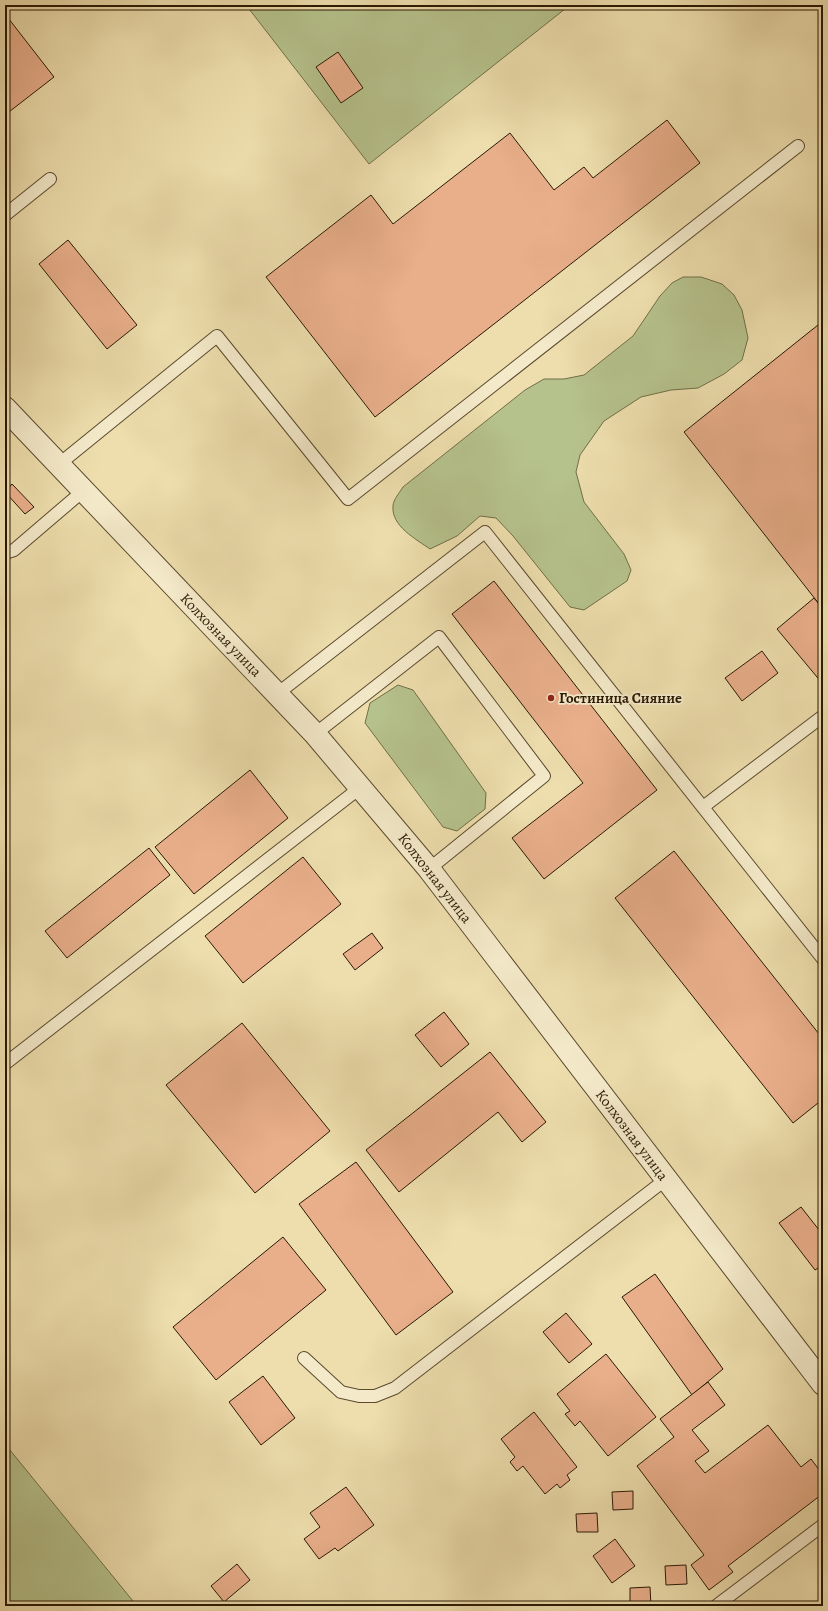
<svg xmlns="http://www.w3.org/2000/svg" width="828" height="1611" viewBox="0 0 828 1611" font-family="Alegreya,serif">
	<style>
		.green { fill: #b6c28c; stroke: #706e48 }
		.building { fill: #e9af8b; stroke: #291903 }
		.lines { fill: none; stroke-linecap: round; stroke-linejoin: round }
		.service-casing { stroke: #5a4a2e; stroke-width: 14 }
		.tertiary-casing { stroke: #5a4a2e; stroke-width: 24 }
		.service { stroke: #f4eaca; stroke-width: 12 }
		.tertiary { stroke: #f4eaca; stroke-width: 22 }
		.poi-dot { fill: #8f2418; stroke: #f4eaca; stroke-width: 1.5 }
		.labels { text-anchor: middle; stroke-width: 3.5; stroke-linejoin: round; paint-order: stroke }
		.street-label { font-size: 15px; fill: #291903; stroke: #f4eaca }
		.poi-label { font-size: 15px; font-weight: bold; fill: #291903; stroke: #f4eaca; text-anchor: start }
	</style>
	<rect width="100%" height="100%" fill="#eedead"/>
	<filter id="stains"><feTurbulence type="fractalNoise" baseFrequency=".005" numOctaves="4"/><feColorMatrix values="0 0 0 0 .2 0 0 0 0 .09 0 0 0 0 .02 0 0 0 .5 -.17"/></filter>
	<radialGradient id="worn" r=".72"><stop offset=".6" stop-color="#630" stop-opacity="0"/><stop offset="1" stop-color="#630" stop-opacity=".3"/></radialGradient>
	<g class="green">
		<polygon points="246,5 570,5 369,164"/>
		<path d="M683 277H701L722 284 734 295 742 310 748 338 742 360 724 374 698 388 671 390 641 397 604 421 580 455 576 472 584 502 624 554 631 570 627 581 584 610 570 607 513 536 496 518 480 516 457 536 430 549C416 539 391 526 393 506 393 500 400 492 403 487L525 390 544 379H564L584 375 633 336 660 296 672 283Z"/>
		<polygon points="398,685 413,690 486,793 485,809 457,831 443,827 365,723 370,703"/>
		<polygon points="5,1444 137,1606 5,1606"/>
	</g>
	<g class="building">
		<polygon points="5,14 54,77 5,115"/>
		<polygon points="338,52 363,88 341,103 316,67"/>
		<polygon points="667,120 700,163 375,417 266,277 371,195 393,224 510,133 554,190 584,167 593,178"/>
		<polygon points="68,240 137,325 107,349 39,264"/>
		<polygon points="823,321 823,609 684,432"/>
		<polygon points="12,484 34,507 25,514 5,492"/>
		<polygon points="494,581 657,790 544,879 512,838 583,783 452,614"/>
		<polygon points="814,598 823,609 822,683 777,629"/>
		<polygon points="762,651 778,673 742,701 725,678"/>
		<polygon points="250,770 288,818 194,894 155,847"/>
		<polygon points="149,848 170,875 67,958 45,931"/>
		<polygon points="674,851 823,1039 823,1099 793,1123 615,898"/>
		<polygon points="303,857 341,904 243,983 205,936"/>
		<polygon points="372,933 383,948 355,970 343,954"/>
		<polygon points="444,1012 469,1044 441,1067 415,1035"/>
		<polygon points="242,1023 330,1131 255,1193 166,1085"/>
		<polygon points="490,1052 546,1122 522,1142 498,1112 399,1192 366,1150"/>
		<polygon points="356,1162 453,1292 396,1335 299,1204"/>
		<polygon points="801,1207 823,1235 823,1265 815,1270 779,1223"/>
		<polygon points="283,1237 326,1290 216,1380 173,1327"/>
		<polygon points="655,1274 723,1369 692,1395 622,1297"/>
		<polygon points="566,1313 592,1344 569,1363 543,1332"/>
		<polygon points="606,1354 656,1417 608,1456 580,1421 575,1426 565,1414 570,1411 557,1394"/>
		<polygon points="263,1376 295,1418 261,1445 229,1402"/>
		<polygon points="708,1382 725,1405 692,1430 709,1451 695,1461 705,1473 768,1425 801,1467 811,1459 823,1475 823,1490 821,1495 728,1566 733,1572 709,1590 691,1565 704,1555 637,1466 674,1437 660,1419"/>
		<polygon points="534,1412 577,1467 567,1475 570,1480 560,1488 557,1484 545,1494 523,1466 517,1471 510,1462 515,1457 501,1439"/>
		<polygon points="346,1487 374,1525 338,1551 335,1548 319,1559 304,1539 320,1527 310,1513"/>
		<polygon points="633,1491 633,1509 613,1510 612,1492"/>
		<polygon points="597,1513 598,1532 577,1532 576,1514"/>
		<polygon points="615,1539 635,1566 612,1583 593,1556"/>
		<polygon points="237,1564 250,1580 224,1602 211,1586"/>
		<polygon points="686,1565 687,1584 666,1585 665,1566"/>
		<polygon points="650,1587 651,1606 630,1606 630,1588"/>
	</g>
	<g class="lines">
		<defs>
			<g id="service">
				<polyline points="5,215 50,179"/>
				<polyline points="58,465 217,336 348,499 798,146"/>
				<polyline points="5,553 14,550 83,491"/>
				<polyline points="277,694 485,532 823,959"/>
				<polyline points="315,734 439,637 544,776 429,869"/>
				<polyline points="703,807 823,716"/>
				<polyline points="6,1063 361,787"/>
				<polyline points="304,1358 341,1392 359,1396 375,1396 395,1388 665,1180"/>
				<polyline points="716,1606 823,1525"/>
			</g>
			<polyline id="tertiary" points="5,408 315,734 429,869 823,1384"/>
		</defs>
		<use href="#service" class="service-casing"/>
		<use href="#tertiary" class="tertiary-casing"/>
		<use href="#service" class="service"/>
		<use href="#tertiary" class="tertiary"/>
	</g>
	<circle class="poi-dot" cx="551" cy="698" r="4"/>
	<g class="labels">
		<g class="street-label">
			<text transform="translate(221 635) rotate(46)" y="5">Колхозная улица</text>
			<text transform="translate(435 878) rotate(52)" y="5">Колхозная улица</text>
			<text transform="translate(632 1135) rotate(53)" y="5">Колхозная улица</text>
		</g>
		<g class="poi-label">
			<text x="559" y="703">Гостиница Сияние</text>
		</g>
	</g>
	<rect width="828" height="1611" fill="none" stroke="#eedead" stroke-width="20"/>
	<rect x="6" y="6" width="816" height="1599" fill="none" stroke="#291903" stroke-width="2"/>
	<rect x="10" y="10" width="808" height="1591" fill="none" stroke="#291903"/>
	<rect width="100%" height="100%" filter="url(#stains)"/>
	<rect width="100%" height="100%" fill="url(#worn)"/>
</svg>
